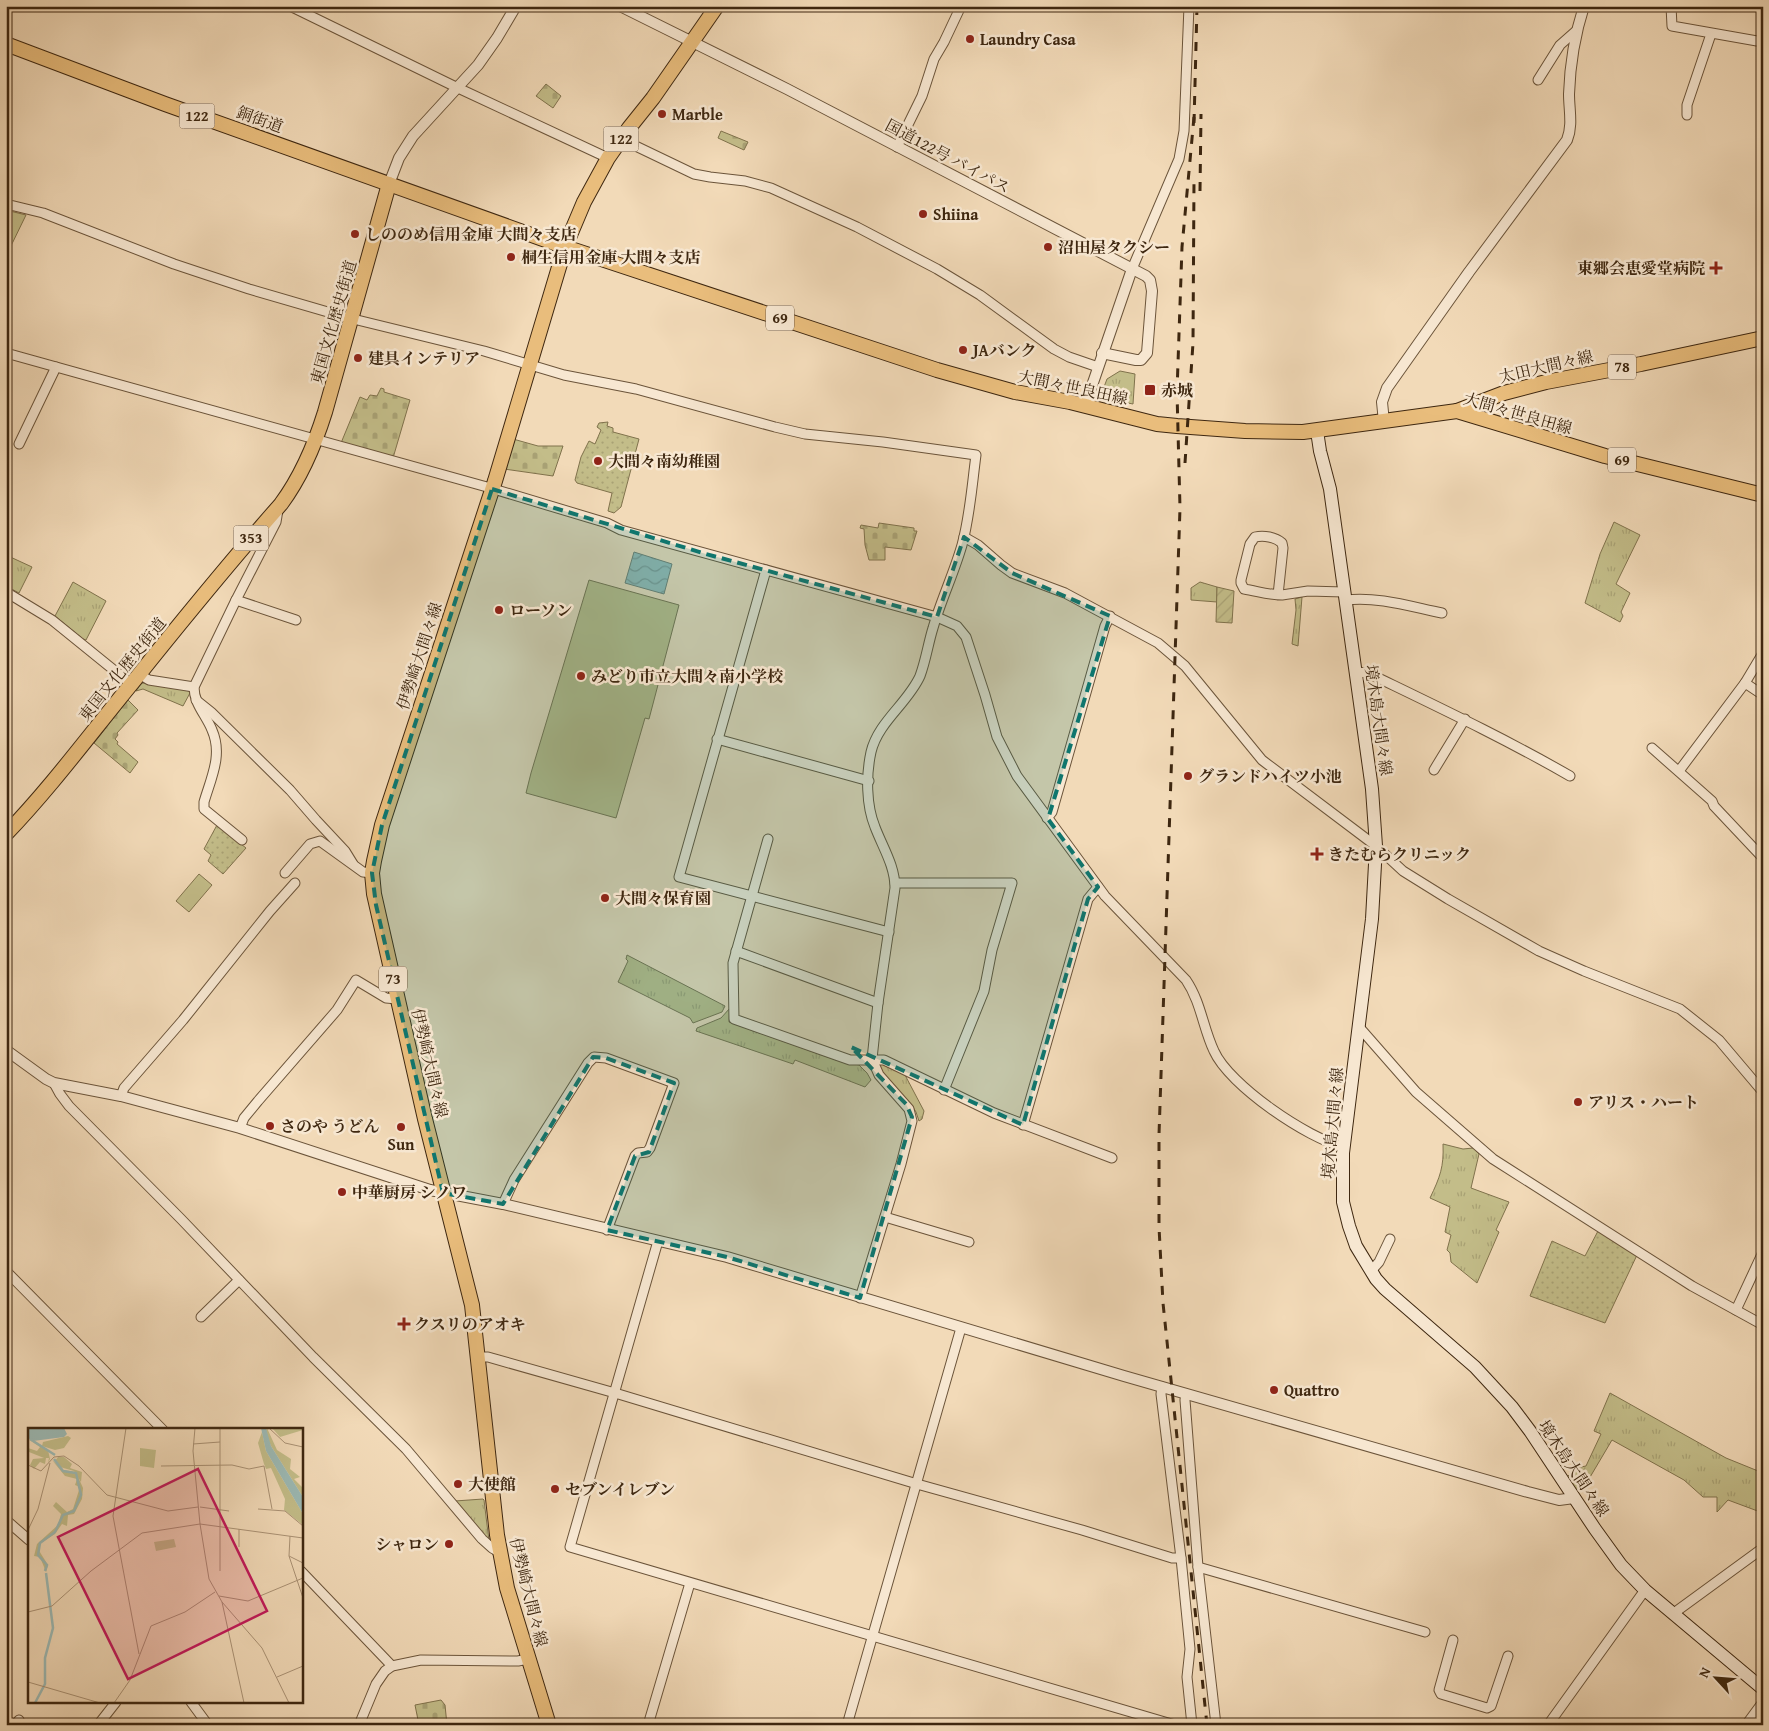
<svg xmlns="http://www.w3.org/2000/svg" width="1769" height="1731" viewBox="0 0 1769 1731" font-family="'Gentium Book Plus','Noto Serif JP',serif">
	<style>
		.grass { fill: url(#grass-tufts); stroke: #80724c }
		.cemetery { fill: url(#cemetery-stones); stroke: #80724c }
		.park { fill: url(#park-dots); stroke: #80724c }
		.garden { fill: url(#garden-furrows); stroke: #80724c }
		.pitch { fill: #c3bd89; stroke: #80724c }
		.water { fill: url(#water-waves); stroke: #767f73 }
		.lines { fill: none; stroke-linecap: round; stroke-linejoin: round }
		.minor-casing { stroke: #6b543a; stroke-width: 11 }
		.tertiary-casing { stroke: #6b543a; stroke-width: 12 }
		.secondary-casing { stroke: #3e2710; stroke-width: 14 }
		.primary-casing { stroke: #3e2710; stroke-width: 16 }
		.trunk-casing { stroke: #3e2710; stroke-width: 16 }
		.minor { stroke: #f7e7d1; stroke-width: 9 }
		.tertiary { stroke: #f7e7d1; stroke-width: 10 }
		.secondary { stroke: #f7e7d1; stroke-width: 12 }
		.primary { stroke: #e9bd7c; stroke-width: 14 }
		.trunk { stroke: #e9bd7c; stroke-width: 14 }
		.rail { stroke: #3e2710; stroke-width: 3; stroke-dasharray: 9 9; stroke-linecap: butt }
		.marked { fill: #0f766e; fill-opacity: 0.2; stroke: #0f766e; stroke-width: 4; stroke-dasharray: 10 6; stroke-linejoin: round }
		.poi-dot { fill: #8f2418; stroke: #f7e7d1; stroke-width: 2 }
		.labels { text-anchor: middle; stroke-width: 5; stroke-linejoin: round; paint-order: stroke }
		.shield { fill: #f7e7d1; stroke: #76614a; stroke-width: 1 }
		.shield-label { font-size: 15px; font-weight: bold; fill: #3e2710 }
		.poi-label { font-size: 16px; font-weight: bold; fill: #3e2710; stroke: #f7e7d1; text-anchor: start }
		.street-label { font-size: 16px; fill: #3e2710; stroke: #f7e7d1 }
		.inset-river { fill: none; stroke: #9cbab5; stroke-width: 2.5 }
		.inset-road { fill: none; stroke: #aa9275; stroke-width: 1 }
		.view { fill: #c2185b; fill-opacity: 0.15; stroke: #c2185b; stroke-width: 2.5 }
		.inset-edge { fill: none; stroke: #3e2710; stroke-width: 2.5 }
	</style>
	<defs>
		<pattern id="grass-tufts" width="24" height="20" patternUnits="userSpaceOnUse" patternTransform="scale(1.25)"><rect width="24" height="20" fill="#c3bd89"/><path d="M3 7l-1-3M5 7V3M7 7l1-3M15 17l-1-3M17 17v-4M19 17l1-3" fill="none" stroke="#a9a275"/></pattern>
		<pattern id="cemetery-stones" width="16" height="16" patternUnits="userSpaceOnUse" patternTransform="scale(1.25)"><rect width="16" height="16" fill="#c3bd89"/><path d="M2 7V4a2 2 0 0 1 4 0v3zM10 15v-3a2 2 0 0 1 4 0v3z" fill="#a9a275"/></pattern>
		<pattern id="park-dots" width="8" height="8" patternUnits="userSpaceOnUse" patternTransform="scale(1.25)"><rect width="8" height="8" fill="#c3bd89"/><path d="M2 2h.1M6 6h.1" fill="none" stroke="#a9a275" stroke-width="1.8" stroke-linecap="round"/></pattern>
		<pattern id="garden-furrows" width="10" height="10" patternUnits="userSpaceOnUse" patternTransform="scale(1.25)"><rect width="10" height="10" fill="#c3bd89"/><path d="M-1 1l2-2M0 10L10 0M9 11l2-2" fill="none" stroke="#a9a275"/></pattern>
		<pattern id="water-waves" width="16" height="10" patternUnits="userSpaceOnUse" patternTransform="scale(1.25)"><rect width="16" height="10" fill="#9cbab5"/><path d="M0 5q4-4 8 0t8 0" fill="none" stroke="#819792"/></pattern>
	</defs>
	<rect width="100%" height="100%" fill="#f2dab8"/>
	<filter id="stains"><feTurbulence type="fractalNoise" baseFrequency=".004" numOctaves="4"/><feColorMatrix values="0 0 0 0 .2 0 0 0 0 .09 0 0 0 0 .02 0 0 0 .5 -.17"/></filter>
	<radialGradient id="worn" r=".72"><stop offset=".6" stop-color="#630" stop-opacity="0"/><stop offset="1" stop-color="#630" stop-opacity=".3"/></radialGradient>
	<g class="grass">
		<polygon points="1120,371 1135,374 1133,404 1113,400 1104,387 1107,379"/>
		<polygon points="1614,522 1640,535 1616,584 1630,593 1621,612 1623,616 1620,622 1585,603 1600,554"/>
		<polygon points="6,555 32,567 19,593 6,586"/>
		<polygon points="73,582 106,601 86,640 83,639 55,616"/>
		<polygon points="1200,582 1217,587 1217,602 1191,600 1191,588"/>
		<polygon points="1302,597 1298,646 1292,644 1296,610 1295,599"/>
		<polygon points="143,683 188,690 190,693 183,706 143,689 136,691 141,684"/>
		<polygon points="627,955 725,1006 722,1012 693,1023 690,1018 618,982 628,961 626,959"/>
		<polygon points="730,1008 729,1022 836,1060 859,1065 867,1073 871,1080 865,1087 795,1060 793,1064 696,1031 697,1028 721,1018"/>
		<polygon points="881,1062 905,1075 924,1111 922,1119 919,1121 916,1112 913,1107 884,1075 879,1064"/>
		<path d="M1443 1144 1463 1149 1473 1148 1479 1154 1471 1188 1509 1202 1496 1230 1499 1232 1477 1283 1451 1262 1450 1253 1447 1250 1451 1235 1445 1232 1450 1207 1430 1198C1440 1177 1444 1167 1443 1144Z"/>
		<polygon points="1610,1393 1726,1458 1763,1473 1763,1513 1728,1500 1717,1512 1717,1497 1703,1497 1684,1480 1612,1440 1583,1489 1576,1490 1567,1477 1576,1468 1586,1466 1601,1434 1594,1431"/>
		<polygon points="483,1499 484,1500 489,1541 455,1501"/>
	</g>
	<g class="cemetery">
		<polygon points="546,84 561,96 553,108 536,96"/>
		<polygon points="721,131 748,142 744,150 718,138"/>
		<polygon points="381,388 384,389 384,392 410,400 393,458 341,443 360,397 367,400 370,395 377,396"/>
		<polygon points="513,439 538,446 563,446 553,476 504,469"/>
		<polygon points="879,523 914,528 914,531 917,531 911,550 885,547 885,560 869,560 865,545 864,529 860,528 861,525 878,528"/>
		<polygon points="128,700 138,710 117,733 118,735 115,739 118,742 117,744 138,762 130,773 94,743"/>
		<polygon points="441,1700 445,1705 447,1725 419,1725 415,1705"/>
	</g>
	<g class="park">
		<polygon points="608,422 607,426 613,428 613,432 639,439 621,507 614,513 608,511 612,493 577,483 575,480 581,457 589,441 595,444 601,430 597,427 599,423"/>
		<polygon points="217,825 246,848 223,874 208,861 211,855 204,849"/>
		<polygon points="1598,1231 1637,1255 1605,1323 1530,1296 1552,1241 1585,1256"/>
	</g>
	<polygon class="garden" points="1217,587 1234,591 1232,623 1216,622"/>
	<g class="pitch">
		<polygon points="6,210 26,215 8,252 6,251"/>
		<polygon points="589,580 679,605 649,719 645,718 616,818 526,793 531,773"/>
		<polygon points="199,874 212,885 189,912 176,901"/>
	</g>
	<polygon class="water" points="634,552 672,564 664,594 625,583"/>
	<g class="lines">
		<defs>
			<g id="minor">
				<polyline points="290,6 458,88 608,158"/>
				<polyline points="1671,6 1672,26 1757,41"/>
				<polyline points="1538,80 1560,45 1577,30"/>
				<polyline points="1687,115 1687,105 1711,34"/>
				<polyline points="621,139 694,174 710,177 745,181 771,188 857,227 937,269 980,295 1054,349 1069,357 1098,367"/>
				<polyline points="897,147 922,96 934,59 944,42 961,6"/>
				<path d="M6 204 43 213 174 264 249 289 345 317 484 351 564 375 636 389 775 427 805 434 883 442 976 455C972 485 970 516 962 545 954 573 941 600 933 628 928 644 926 660 920 676 908 703 878 722 871 752 866 775 866 805 875 827 883 848 895 866 895 888L878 1003 872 1059 879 1075 909 1109 912 1121 901 1164 860 1298"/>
				<polyline points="1132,269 1179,159 1184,131 1189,6"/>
				<path d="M6 353 487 487 607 523 621 530 937 617 957 626 966 637 985 695 997 737 1017 776 1105 896 1186 980C1201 1002 1203 1028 1214 1051 1229 1085 1308 1139 1344 1147"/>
				<polyline points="19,444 56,367"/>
				<polyline points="964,537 978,545 1001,565 1012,573 1065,593 1158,643 1185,666 1262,760 1376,846 1403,871 1448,899 1539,951 1584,971 1680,1009 1719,1040 1763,1092"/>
				<polyline points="766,570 679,877 889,932"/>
				<polyline points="6,592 52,620 131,684"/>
				<path d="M1278 595 1283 548 1282 543C1275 537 1264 535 1255 537L1250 544 1241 580V583L1244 589C1257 591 1269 595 1282 595L1308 591 1344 592"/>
				<polyline points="236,600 296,620"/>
				<path d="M1346 600C1377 596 1412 607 1442 613"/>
				<path d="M1356 672 1368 673C1436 706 1504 738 1570 776"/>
				<polyline points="139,674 149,680 194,687"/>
				<polyline points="1745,683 1763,695"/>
				<polyline points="196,700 211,712 290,790 316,820 345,851 353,864"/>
				<polyline points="717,739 869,781"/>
				<polyline points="1652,748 1712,801 1714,806 1763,858"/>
				<polyline points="1434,770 1465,719"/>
				<polyline points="1679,771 1745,683 1763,653"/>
				<polyline points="1047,818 1052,812 1105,626 1110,616"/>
				<polyline points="768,839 733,963 734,1019 850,1060 884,1060 994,1113 1112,1158"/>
				<path d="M242 840 204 809V802C211 778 223 755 212 730 206 715 194 704 194 687L236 600 276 522 278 510"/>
				<polyline points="285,873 310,844 320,841 363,872 372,873"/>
				<polyline points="895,883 1012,883 992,950 984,991 944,1090"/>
				<polyline points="736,951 878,1003"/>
				<polyline points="1359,1027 1416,1092 1493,1159 1692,1286 1763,1325"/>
				<polyline points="54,1083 60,1094 69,1106 181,1219 313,1357 406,1449 482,1539 492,1548 499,1552"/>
				<polyline points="121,1096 124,1088 183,1020 270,911 295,883"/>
				<polyline points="1023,1125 1088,899 1098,887"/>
				<polyline points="240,1128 244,1118 258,1101 337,1010 356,980 386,998 397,999"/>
				<polyline points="503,1204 514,1180 588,1063 594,1057 606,1058 674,1083 650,1148 647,1152 638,1153 635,1156 607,1230"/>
				<polyline points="885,1217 969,1242"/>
				<polyline points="658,1241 570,1547 1175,1725"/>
				<polyline points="6,1271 163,1430"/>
				<polyline points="1371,1271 1379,1262 1390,1239"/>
				<polyline points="1736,1310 1763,1252"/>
				<polyline points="201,1317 239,1280"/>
				<polyline points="478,1357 488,1357 615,1393 917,1484 1082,1530 1172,1558 1181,1558"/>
				<polyline points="1162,1387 1161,1394 1181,1558 1190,1649 1187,1677 1192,1725"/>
				<polyline points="1186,1394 1185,1400 1198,1567 1216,1725"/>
				<polyline points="6,1520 29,1540"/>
				<polyline points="1198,1567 1425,1632"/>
				<polyline points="301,1571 392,1666"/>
				<polyline points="1674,1613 1763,1548"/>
				<polyline points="1453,1640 1439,1690 1441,1694 1487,1708 1491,1706 1508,1656"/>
				<polyline points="191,1702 208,1725"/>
				<polyline points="15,1725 19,1720 21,1725"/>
				<polyline points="98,1725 116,1702"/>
				<polyline points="359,1725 376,1684 385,1671 392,1666 421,1660 518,1661 528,1659"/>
				<polyline points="648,1725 690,1583"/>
				<polyline points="847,1725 961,1328"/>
				<polyline points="1548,1725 1645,1590"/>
				<polyline points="1746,1725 1763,1702"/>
			</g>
			<g id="tertiary">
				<polyline points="620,6 787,89 1146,276 1150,280 1152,291 1147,353 1141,360 1136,360 1102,353"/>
				<polyline points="389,184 399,158 413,136 478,65 497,38 516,6"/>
				<polyline points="1085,406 1132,269"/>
				<path d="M1384 422 1382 402 1387 388 1469 272 1567 140C1573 125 1569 110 1569 94 1570 65 1575 34 1584 6"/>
				<polyline points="6,1050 46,1079 54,1083 121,1096 240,1128 430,1190 503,1204 727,1257 1124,1376 1528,1492 1559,1500 1574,1498"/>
			</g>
			<polyline id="secondary" points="1317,431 1320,451 1330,489 1372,789 1376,846 1372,919 1343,1153 1343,1202 1349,1226 1356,1246 1376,1279 1385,1289 1475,1367 1512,1407 1530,1431 1595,1529 1621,1565 1645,1590 1763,1689"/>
			<g id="primary">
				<polyline points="1457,411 1504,393 1546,382 1641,364 1763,338"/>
				<polyline points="549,1725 507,1588 497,1535 472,1305 425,1119 374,894 372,873 374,861 382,825 495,481 565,247 937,370 1015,392 1070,402 1157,424 1177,426 1245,431 1303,432 1457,411 1605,456 1763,495"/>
			</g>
			<g id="trunk">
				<polyline points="6,44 165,104 565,247 584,202 608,158 629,128 653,98 717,6"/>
				<path d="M6 834C52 786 91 733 133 682 181 622 230 562 281 504 301 477 315 444 325 412L389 184"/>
			</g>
		</defs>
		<use href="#minor" class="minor-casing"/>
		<use href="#tertiary" class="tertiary-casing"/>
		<use href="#secondary" class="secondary-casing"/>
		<use href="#primary" class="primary-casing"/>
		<use href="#trunk" class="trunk-casing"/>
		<use href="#minor" class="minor"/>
		<use href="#tertiary" class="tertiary"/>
		<use href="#secondary" class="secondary"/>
		<use href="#primary" class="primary"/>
		<use href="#trunk" class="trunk"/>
		<g class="rail">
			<polyline points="1194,117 1182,247 1177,392 1180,508 1159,1135 1159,1227 1163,1303 1207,1725"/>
			<polyline points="1194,123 1197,6"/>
			<polyline points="1200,191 1201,114"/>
			<polyline points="1185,463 1193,343 1194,181"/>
		</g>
	</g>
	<path class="marked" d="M492 489 706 554 937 617 964 537 1012 573 1110 616 1048 819 1098 887 1088 899 1023 1125 851 1047 906 1104 912 1117 860 1298 727 1257 607 1230 635 1156 649 1152 674 1083 606 1058 593 1057 503 1204 443 1193 376 905 372 873 382 825Z"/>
	<g class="poi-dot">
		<circle cx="970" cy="39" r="5"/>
		<circle cx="662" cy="114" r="5"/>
		<circle cx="923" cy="214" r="5"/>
		<circle cx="355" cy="234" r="5"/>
		<circle cx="1048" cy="247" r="5"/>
		<circle cx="511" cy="257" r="5"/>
		<path d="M1713.5 260.5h5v5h5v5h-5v5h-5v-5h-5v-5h5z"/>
		<circle cx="963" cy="350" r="5"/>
		<circle cx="358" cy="358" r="5"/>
		<rect x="1144" y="384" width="12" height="12" rx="2.5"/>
		<circle cx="598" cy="461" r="5"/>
		<circle cx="499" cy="610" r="5"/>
		<circle cx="581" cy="676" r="5"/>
		<circle cx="1188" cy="776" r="5"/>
		<path d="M1314.5 846.5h5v5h5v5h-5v5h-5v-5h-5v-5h5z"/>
		<circle cx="605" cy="898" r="5"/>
		<circle cx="1578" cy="1102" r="5"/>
		<circle cx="270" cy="1126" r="5"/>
		<circle cx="401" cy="1127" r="5"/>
		<circle cx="342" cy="1192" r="5"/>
		<path d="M401.5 1316.5h5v5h5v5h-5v5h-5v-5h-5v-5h5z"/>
		<circle cx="1274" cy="1390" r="5"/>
		<circle cx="458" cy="1484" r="5"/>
		<circle cx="555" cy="1489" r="5"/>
		<circle cx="449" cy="1544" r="5"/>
	</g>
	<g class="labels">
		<g class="shield">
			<rect x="179.5" y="103.5" width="35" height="25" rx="4"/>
			<rect x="603.5" y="126.5" width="35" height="25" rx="4"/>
			<rect x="766" y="305.5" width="28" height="25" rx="4"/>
			<rect x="1608" y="354.5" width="28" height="25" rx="4"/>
			<rect x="1608" y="447.5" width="28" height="25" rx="4"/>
			<rect x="233.5" y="525.5" width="35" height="25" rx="4"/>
			<rect x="379" y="966.5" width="28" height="25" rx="4"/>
		</g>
		<g class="shield-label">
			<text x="197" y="121">122</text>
			<text x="621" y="144">122</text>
			<text x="780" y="323">69</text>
			<text x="1622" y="372">78</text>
			<text x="1622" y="465">69</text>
			<text x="251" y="543">353</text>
			<text x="393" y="984">73</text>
		</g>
		<g class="poi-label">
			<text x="980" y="45">Laundry Casa</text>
			<text x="672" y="120">Marble</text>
			<text x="933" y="220">Shiina</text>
			<text x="365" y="240">しののめ信用金庫 大間々支店</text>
			<text x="1058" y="253">沼田屋タクシー</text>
			<text x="521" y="263">桐生信用金庫 大間々支店</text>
			<text x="1705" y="274" text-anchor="end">東郷会恵愛堂病院</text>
			<text x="973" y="356">JAバンク</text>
			<text x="368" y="364">建具インテリア</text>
			<text x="1161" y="396">赤城</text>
			<text x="608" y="467">大間々南幼稚園</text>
			<text x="509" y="616">ローソン</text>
			<text x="591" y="682">みどり市立大間々南小学校</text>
			<text x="1198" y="782">グランドハイツ小池</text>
			<text x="1328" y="860">きたむらクリニック</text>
			<text x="615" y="904">大間々保育園</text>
			<text x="1588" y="1108">アリス・ハート</text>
			<text x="280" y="1132">さのや うどん</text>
			<text x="401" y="1150" text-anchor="middle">Sun</text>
			<text x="352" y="1198">中華厨房 シノワ</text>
			<text x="414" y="1330">クスリのアオキ</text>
			<text x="1284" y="1396">Quattro</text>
			<text x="468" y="1490">大使館</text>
			<text x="565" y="1495">セブンイレブン</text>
			<text x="439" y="1550" text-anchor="end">シャロン</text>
		</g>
		<g class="street-label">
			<text transform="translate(260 119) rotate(20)" y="6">銅街道</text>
			<text transform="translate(948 156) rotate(28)" y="6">国道122号 バイパス</text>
			<text transform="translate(333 322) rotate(-74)" y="6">東国文化歴史街道</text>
			<text transform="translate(1546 366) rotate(-13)" y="6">太田大間々線</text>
			<text transform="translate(1073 387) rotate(12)" y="6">大間々世良田線</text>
			<text transform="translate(1518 413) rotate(16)" y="6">大間々世良田線</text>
			<text transform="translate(419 656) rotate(-72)" y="6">伊勢崎大間々線</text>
			<text transform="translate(122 669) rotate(-51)" y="6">東国文化歴史街道</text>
			<text transform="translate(1379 720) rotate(82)" y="6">境木島大間々線</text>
			<text transform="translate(430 1063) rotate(77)" y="6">伊勢崎大間々線</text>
			<text transform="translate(1332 1123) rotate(-85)" y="6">境木島大間々線</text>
			<text transform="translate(1574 1468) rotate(56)" y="6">境木島大間々線</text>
			<text transform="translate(529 1592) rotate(76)" y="6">伊勢崎大間々線</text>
		</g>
	</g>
	<g transform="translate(28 1428)">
		<rect width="275" height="275" fill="#f2dab8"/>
		<path d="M40 8 43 10 36 20 27 22 14 18 15 14ZM30 29H36L44 36 42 40 54 44 53 54 46 43 32 39 27 33Z" fill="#c3bd89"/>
		<path d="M239 0 249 22 263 31 262 41 272 49 266 51 275 60V69L243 18 237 5ZM244 0H275V2L252 9ZM234 4 238 23 275 86V97L256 82 257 71 243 40 238 41 236 36 230 15ZM0 11 20 22 22 31 20 35 21 30H18L17 36 12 34 6 41 2 37 5 31 16 30 1 24 0 20 9 23 12 19ZM24 32 35 42 48 44 55 60 54 71 46 86 40 87 39 98 34 96 27 106 13 115 10 121 20 137 18 144 12 129 6 128 9 116 30 97 33 86 25 78 28 74 39 84 45 81 52 59 47 57 49 51 37 48Z" fill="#c3bd89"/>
		<path d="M112 20 128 22 126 40 112 38ZM146 111 148 119 128 123 126 114Z" fill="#c3bd89"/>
		<path d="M0 0H36L39 6 36 9 5 13 0 10ZM233 0H238L243 18 275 69V86L238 23Z" fill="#9cbab5"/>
		<path class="inset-river" d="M2 11 27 27M17 143 19 137 10 127 12 115 27 104 35 87 46 83 53 67 48 45 35 43 26 31M7 275 17 256V230L25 200 18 145"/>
		<path class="inset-road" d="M98 0 85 88 111 226M167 0 165 23 172 96 275 110M192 0V143M241 0 257 15 275 19M165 16 192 14M0 37 13 43 26 29 36 28 51 38 79 67 140 83 170 79M133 38 204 37 221 41 236 38 244 81M172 79 201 83M230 81 257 83 275 98M0 102 10 81 22 35M262 108 261 128 275 135M211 119V101M261 128 275 170M191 168 220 173 275 150M194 174 234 220 261 275M0 184 24 178 63 143 114 105 172 96 181 151 194 174 216 275M249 249 275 238M0 254 72 275M86 275 102 252 123 198 157 184 187 164"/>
		<path class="view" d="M170 41 239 183 100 251 30 109Z"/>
		<rect width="275" height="275" class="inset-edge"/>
	</g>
	<rect width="1769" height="1731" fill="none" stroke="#f2dab8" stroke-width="25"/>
	<rect x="8" y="8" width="1754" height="1716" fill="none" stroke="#3e2710" stroke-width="2.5"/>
	<rect x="12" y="12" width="1744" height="1706" fill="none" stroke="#3e2710"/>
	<g transform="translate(1716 1678) rotate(296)" stroke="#f7e7d1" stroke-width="4" paint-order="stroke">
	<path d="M0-4L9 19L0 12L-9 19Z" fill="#3e2710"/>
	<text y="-8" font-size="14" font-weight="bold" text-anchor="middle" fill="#3e2710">N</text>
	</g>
	<rect width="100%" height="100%" filter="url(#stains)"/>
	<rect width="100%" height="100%" fill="url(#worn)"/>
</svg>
